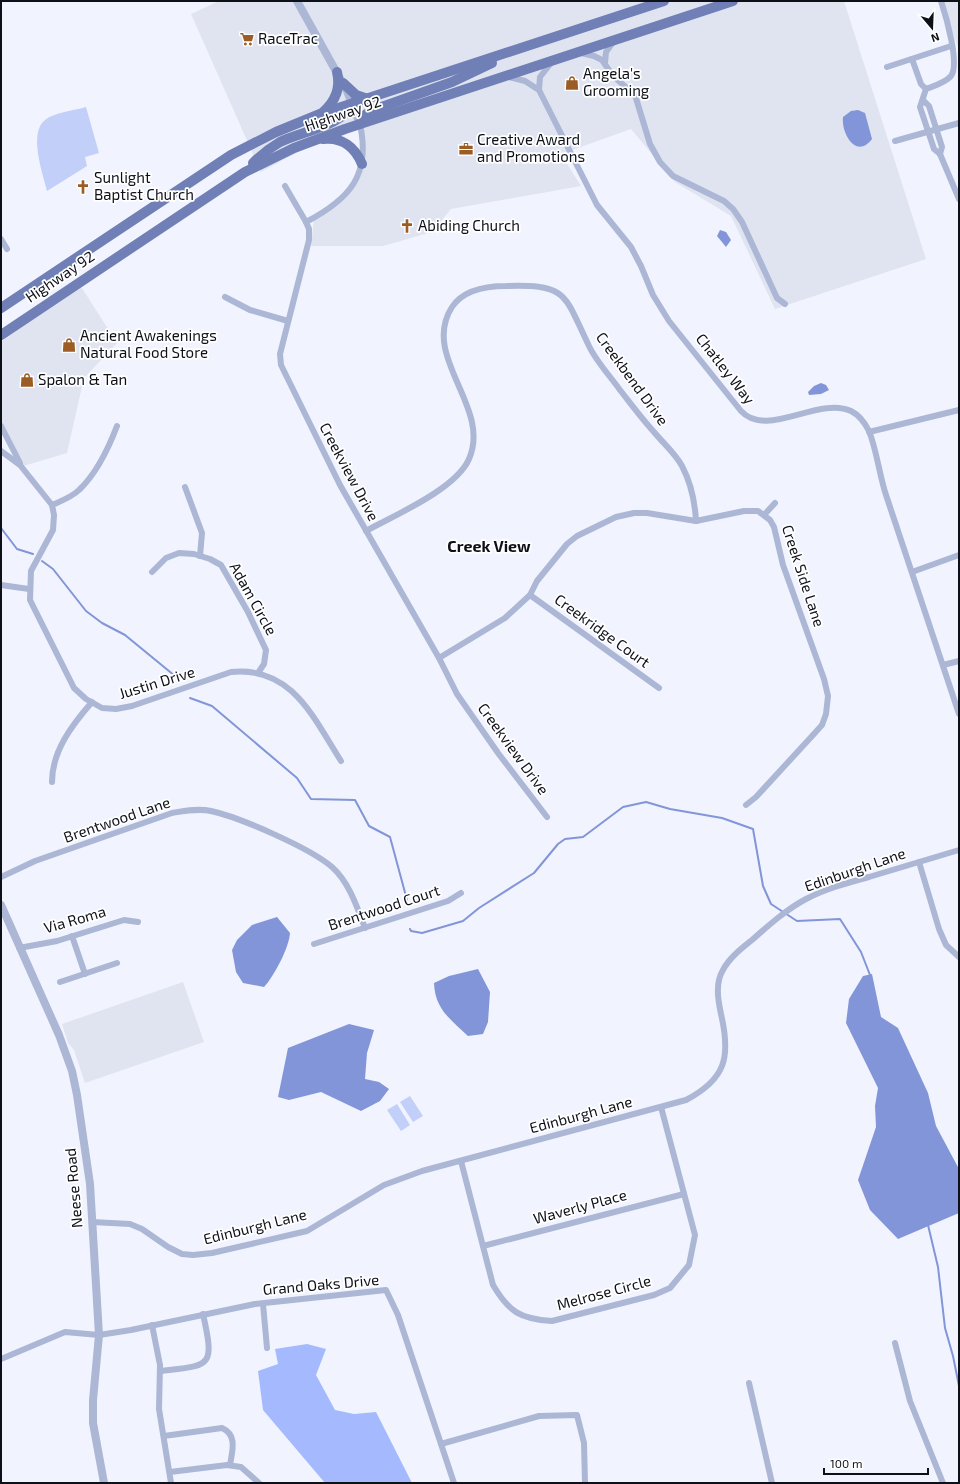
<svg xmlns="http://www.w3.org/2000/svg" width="960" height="1484" viewBox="0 0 960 1484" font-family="'Exo 2',sans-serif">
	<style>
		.built { fill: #e0e4f1 }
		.green { fill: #c2cff8 }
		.forest { fill: #a5b9ff }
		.water { fill: #8295d8 }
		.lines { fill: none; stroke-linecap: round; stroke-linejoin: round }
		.stream { stroke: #8295d8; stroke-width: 2 }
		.minor { stroke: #acb6d5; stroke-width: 6 }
		.tertiary { stroke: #acb6d5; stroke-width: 8 }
		.primary { stroke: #7080b7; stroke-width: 10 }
		.labels { text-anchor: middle; stroke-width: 3.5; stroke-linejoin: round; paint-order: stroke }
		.poi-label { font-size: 15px; fill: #0e1018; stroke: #fff; text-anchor: start }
		.street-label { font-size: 15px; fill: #0e1018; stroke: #fff }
		.neighbourhood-label { font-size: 16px; font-weight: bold; fill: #0e1018; stroke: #fff }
	</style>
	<rect width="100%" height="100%" fill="#f1f4fe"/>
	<g class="built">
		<polygon points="219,1 844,1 926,259 775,309 731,216 675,182 631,129 561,154 581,186 451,209 432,232 383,246 311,246 314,218 341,200 360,178 362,148 361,118 261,172 191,14"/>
		<polygon points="940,1 959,1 959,49"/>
		<polygon points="80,285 117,343 84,378 67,453 20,467 1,431 1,342"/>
		<polygon points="183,982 204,1042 85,1083 74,1050 68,1043 62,1024"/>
	</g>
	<g class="green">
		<path d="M86 107 99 153 85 157 87 166 47 191C43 174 28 133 45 120 55 112 73 111 86 107Z"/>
		<polygon points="410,1096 423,1116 413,1122 400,1102"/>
		<polygon points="397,1104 410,1125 401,1131 387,1110"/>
	</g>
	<polygon class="forest" points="307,1344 326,1349 316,1375 335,1410 354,1414 376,1412 412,1483 325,1483 263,1410 258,1371 278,1364 275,1349"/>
	<g class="water">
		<path d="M858 110 865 113 872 139C856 160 841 133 843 117L851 111Z"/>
		<polygon points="720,230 726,232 731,240 726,247 717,236"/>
		<polygon points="821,383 826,385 829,390 821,394 809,395 808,392 814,386"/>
		<path d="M277 917 290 933C289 948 274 976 264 987L243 983 236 972 232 950 237 940 252 925Z"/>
		<path d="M478 969 490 992 488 1022 483 1034 468 1036C450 1019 435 1009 434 983L449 976Z"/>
		<polygon points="872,974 881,1017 898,1028 928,1093 936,1126 959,1169 959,1213 898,1239 870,1210 858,1180 876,1127 875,1106 878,1088 846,1023 849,999 863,976"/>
		<polygon points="349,1024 374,1030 367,1053 365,1079 379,1082 389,1089 380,1101 361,1111 321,1092 289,1100 278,1097 288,1048"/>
	</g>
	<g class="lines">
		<g class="stream">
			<polyline points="1,528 17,549 33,554"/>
			<polyline points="42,561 53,569 86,611 102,623 125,635 175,676"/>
			<polyline points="190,698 212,706 297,778 311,799 355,800 369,826 390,837 407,900"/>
			<polyline points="410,929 411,931 422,933 463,921 479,908 534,873 558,844 565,839 583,837 623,807 646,802 670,809 722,818 753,829 763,886 771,904 797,921 840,919 861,952 870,975"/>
			<polyline points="928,1225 938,1267 945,1328 953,1356 959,1386"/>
		</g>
		<g class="minor">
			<path d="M941 1C946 16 960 64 951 76 945 83 934 86 926 89L920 107 934 149 940 154 959 199"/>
			<polyline points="581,53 594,56 602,60 613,76 635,95 650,144 660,162 673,176 724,201 733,209 742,222 777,298 785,304"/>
			<polyline points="912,59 921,84 926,89"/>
			<path d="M551 63 540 77 539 90 597 205 631 247 641 266 653 295 669 321 741 411C767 439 818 396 851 411 859 415 865 423 869 431 877 451 879 474 886 495 911 568 935 641 959 714"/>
			<polyline points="605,63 606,52 614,41"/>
			<polyline points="887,67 951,46"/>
			<polyline points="509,77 525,81 539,90"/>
			<polyline points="923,100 929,106 942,147 940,154"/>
			<polyline points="895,141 959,123"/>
			<polyline points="285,186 306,222 309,229 309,240 280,354 281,365 340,485 439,658 457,694 498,753 547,817"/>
			<path d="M306 222C350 199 371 175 360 124"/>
			<polyline points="1,239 7,249"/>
			<polyline points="225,297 250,310 288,321"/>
			<polyline points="1,426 20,463"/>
			<polyline points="869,432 959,410"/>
			<path d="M1 451 20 465 52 505 54 515 53 530 31 571 30 600 74 688 86 699 102 708 116 709 132 706 231 672C292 666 313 717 341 761"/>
			<polyline points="185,487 202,533 200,556"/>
			<path d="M52 505C61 501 72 497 79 490 96 474 109 447 117 426"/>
			<polyline points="764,515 775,503"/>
			<path d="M366 531C395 515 456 489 469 459 492 407 420 357 452 307 464 289 487 286 506 286 569 284 564 295 589 346 596 361 610 376 620 390 631 404 642 419 654 432 663 443 675 453 682 466 691 483 695 503 696 521"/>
			<polyline points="152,572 166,558 179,553 194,554 210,559 221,565 248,612 266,650 264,664 258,673"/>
			<polyline points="912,572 959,555"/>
			<polyline points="1,585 29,589"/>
			<polyline points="530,595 659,688"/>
			<polyline points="439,658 505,618 530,595 537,581 567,544 577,536 616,517 634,513 647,513 696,521 744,511 758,511 770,520 774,527 783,565 824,679 828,696 826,714 822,725 813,735 756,797 746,805"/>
			<polyline points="943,665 959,661"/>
			<path d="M52 782C52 751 72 725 92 702"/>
			<polyline points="919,862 939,929 946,945 959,957"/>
			<path d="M1 877 35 861 172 813C184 811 198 808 211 811 239 817 310 848 332 867 349 882 357 907 365 928"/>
			<polyline points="72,936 85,974"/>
			<polyline points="314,944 448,901 461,893"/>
			<polyline points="19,948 57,941 124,920 138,922"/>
			<polyline points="60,982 117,963"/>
			<path d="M461 1161 493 1285C509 1312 520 1319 552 1321L654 1295 670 1288 689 1265 695 1235 661 1107"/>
			<path d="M92 1222 130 1224 142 1229 168 1247 182 1254 193 1255 212 1253 307 1231 384 1185 422 1171 686 1100C726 1079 731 1057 721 1014 718 1000 715 983 723 970 729 958 742 948 752 940 769 925 787 909 806 899 825 889 847 883 869 877 899 868 929 859 959 850"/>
			<polyline points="483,1246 684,1194"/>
			<polyline points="263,1304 267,1348"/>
			<polyline points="152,1325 160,1365 159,1409 171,1483"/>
			<polyline points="895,1343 910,1401 943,1483"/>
			<polyline points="1,1359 65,1332 99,1335 131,1330 255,1304 386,1290 398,1315 454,1483"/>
			<path d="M161 1371C211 1365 215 1368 203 1314"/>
			<polyline points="749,1383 772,1483"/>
			<path d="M164 1436 222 1428C238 1435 232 1452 230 1465"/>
			<polyline points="441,1444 539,1416 577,1415 584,1443 585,1483"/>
			<polyline points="170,1472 227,1465 241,1467 259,1483"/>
		</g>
		<g class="tertiary">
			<polyline points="297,1 347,91 360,124"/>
			<polyline points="1,905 59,1035 72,1071 77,1095 90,1184 99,1335 93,1400 93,1423 104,1483"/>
		</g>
		<g class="primary">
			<polyline points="343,83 356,95 368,99"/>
			<path d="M322 113C335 102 341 88 337 72"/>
			<polyline points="360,124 365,115 376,109 452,82 492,63"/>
			<path d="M323 139C342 137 355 147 362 164"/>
			<path d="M253 163C261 155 270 148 280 142 300 132 345 125 353 103"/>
			<polyline points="1,308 231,155 276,132 320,114 664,1"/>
			<polyline points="1,335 245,172 294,148 345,129 733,1"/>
		</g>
	</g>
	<defs>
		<symbol id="supermarket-bare" viewBox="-9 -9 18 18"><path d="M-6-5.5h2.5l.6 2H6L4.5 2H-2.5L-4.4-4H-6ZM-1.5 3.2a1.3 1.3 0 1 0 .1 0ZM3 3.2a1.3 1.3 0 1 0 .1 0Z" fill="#9c5d25" stroke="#fff" stroke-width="2.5" paint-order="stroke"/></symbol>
		<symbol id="shop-bare" viewBox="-9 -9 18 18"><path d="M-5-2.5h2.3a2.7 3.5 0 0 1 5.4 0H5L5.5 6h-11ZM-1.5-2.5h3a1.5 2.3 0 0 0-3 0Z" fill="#9c5d25" stroke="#fff" stroke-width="2.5" paint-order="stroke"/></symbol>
		<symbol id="office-bare" viewBox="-9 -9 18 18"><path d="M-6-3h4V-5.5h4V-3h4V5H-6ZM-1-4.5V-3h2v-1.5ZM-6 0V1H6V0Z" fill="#9c5d25" stroke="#fff" stroke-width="2.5" paint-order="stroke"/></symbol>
		<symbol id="church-bare" viewBox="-9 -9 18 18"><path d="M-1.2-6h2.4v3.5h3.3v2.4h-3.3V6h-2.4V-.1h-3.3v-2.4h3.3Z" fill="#9c5d25" stroke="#fff" stroke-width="2.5" paint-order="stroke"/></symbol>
	</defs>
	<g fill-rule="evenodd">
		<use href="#supermarket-bare" x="237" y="29" width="20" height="20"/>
		<use href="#shop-bare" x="562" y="73" width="20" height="20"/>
		<use href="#office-bare" x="456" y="139" width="20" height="20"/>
		<use href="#church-bare" x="73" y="177" width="20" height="20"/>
		<use href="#church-bare" x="397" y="216" width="20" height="20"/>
		<use href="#shop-bare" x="59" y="335" width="20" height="20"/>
		<use href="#shop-bare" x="17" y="370" width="20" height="20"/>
	</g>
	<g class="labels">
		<g class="poi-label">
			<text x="258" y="44">RaceTrac</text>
			<text x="583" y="79">Angela's<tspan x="583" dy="17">Grooming</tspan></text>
			<text x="477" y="145">Creative Award<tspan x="477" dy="17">and Promotions</tspan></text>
			<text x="94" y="183">Sunlight<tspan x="94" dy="17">Baptist Church</tspan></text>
			<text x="418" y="231">Abiding Church</text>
			<text x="80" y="341">Ancient Awakenings<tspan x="80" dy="17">Natural Food Store</tspan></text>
			<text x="38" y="385">Spalon &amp; Tan</text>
		</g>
		<g class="street-label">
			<text transform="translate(343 114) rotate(-19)" y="5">Highway 92</text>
			<text transform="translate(60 277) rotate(-34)" y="5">Highway 92</text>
			<text transform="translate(725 369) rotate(52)" y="5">Chatley Way</text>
			<text transform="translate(632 379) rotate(54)" y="5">Creekbend Drive</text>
			<text transform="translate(349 472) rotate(62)" y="5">Creekview Drive</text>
			<text transform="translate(803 576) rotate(72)" y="5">Creek Side Lane</text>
			<text transform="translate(253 599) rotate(61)" y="5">Adam Circle</text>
			<text transform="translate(602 631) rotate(36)" y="5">Creekridge Court</text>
			<text transform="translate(157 683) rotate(-17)" y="5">Justin Drive</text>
			<text transform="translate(513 749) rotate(54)" y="5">Creekview Drive</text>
			<text transform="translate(117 820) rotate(-19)" y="5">Brentwood Lane</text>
			<text transform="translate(855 870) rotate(-19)" y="5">Edinburgh Lane</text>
			<text transform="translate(384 908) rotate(-18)" y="5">Brentwood Court</text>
			<text transform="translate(75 920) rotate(-16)" y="5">Via Roma</text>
			<text transform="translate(581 1115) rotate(-15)" y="5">Edinburgh Lane</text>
			<text transform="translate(74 1188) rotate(-95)" y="5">Neese Road</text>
			<text transform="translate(580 1207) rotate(-15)" y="5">Waverly Place</text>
			<text transform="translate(255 1227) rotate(-14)" y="5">Edinburgh Lane</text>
			<text transform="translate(321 1285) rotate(-5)" y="5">Grand Oaks Drive</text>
			<text transform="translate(604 1293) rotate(-15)" y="5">Melrose Circle</text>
		</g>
		<g class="neighbourhood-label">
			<text x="489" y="552">Creek View</text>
		</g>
	</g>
	<rect width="960" height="1484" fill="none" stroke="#0e1018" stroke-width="4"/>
	<g transform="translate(932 28) rotate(161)" stroke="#ffffff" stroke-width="3" paint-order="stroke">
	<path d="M0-3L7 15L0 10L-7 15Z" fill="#0e1018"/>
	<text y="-6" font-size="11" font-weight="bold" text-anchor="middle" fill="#0e1018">N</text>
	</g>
	<path d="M824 1468v6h104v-6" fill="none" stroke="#0e1018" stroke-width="2"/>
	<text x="830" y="1468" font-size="12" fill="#0e1018" stroke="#ffffff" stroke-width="3" paint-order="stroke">100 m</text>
</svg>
